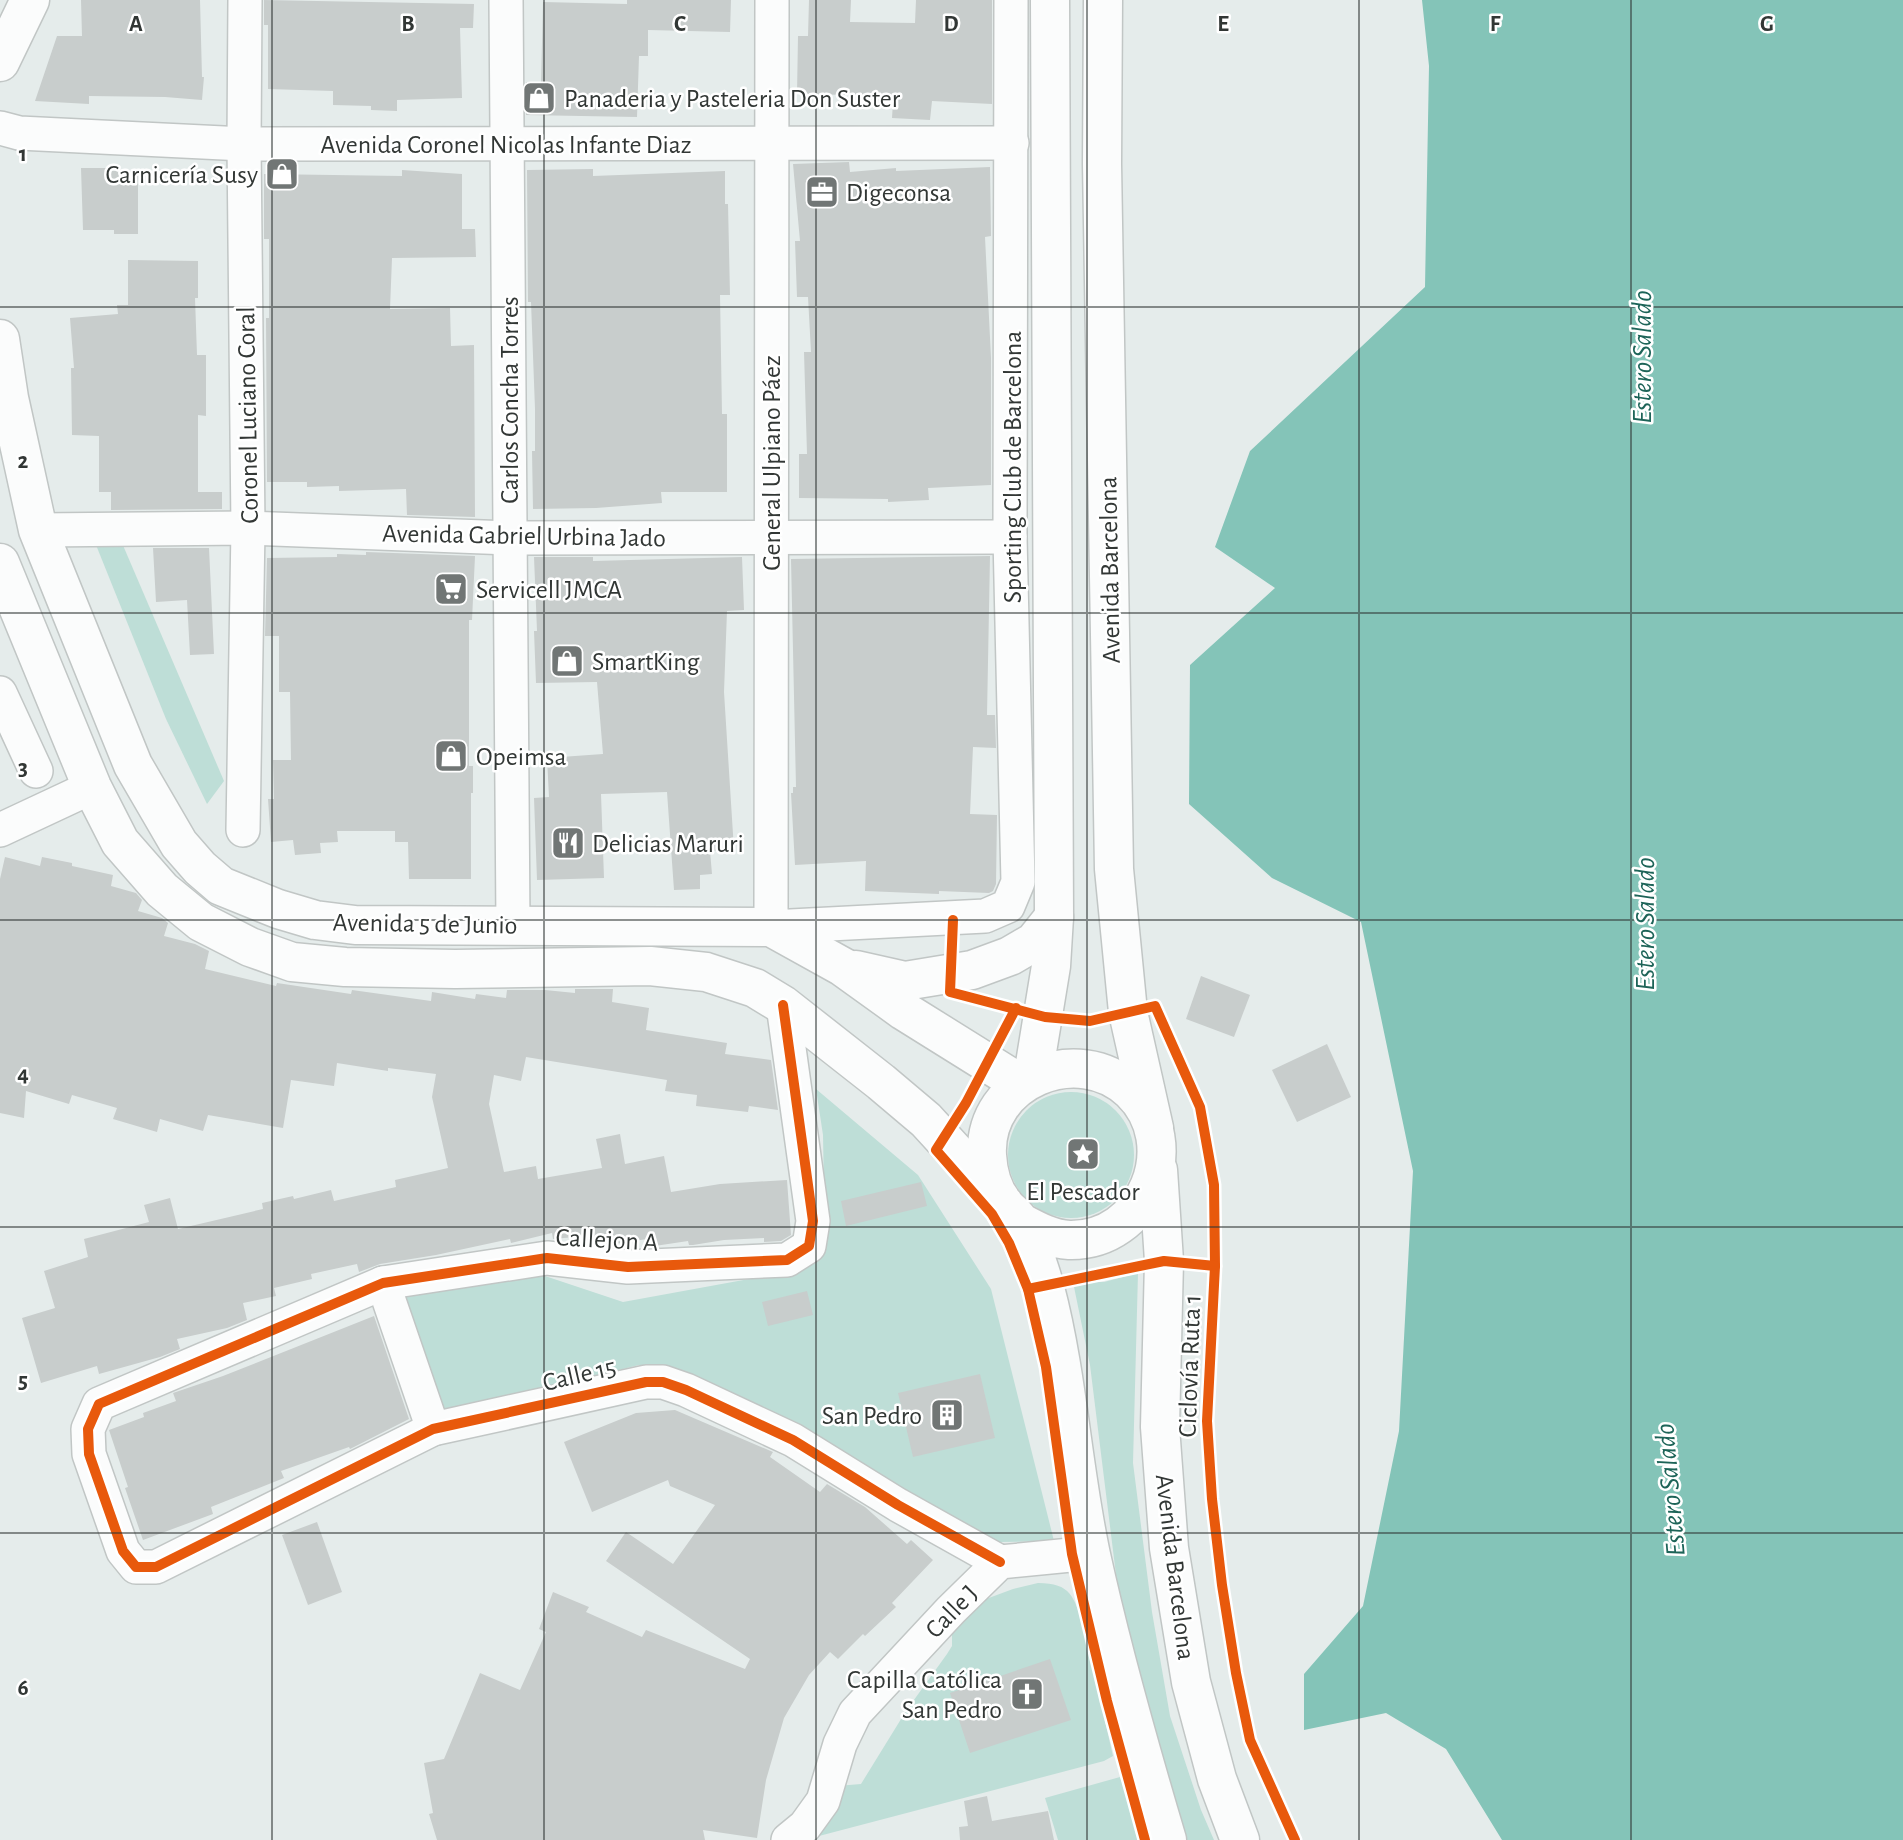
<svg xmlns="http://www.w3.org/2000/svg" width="1903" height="1840" viewBox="0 0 1903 1840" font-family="'Alegreya Sans',sans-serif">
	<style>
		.green { fill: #beded7 }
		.water { fill: #84c4b8 }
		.building { fill: #c8cdcc }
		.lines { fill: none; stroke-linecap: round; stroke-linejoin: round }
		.minor-casing { stroke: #c1c6c5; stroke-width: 36 }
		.secondary-casing { stroke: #c1c6c5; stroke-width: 41 }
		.primary-casing { stroke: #c1c6c5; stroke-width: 41 }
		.minor { stroke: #fbfcfc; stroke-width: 33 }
		.secondary { stroke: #fbfcfc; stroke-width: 38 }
		.primary { stroke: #fbfcfc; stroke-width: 38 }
		.cycleway-casing { stroke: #fff; stroke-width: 15 }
		.cycleway { stroke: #e8590c; stroke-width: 10 }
		.grid { fill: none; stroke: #323735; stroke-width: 2; stroke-opacity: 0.55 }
		.labels { text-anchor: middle; stroke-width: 5; stroke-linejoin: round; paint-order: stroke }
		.poi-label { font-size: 26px; fill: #323735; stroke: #fff; text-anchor: start }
		.street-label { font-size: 26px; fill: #323735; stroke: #fff }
		.water-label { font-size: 28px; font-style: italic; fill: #1d6458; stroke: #fff }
		.grid-label { font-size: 23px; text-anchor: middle; font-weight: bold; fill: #323735; stroke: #fff; stroke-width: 5; stroke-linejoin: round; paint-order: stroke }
	</style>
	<rect width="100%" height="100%" fill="#e5eceb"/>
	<g class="green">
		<polygon points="92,535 122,543 224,781 207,804 166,719"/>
		<polygon points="816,1089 918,1175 991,1289 1054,1541 999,1542 916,1504 798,1426 639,1365 436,1415 402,1296 539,1274 623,1302 799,1270 825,1248 823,1135"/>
		<circle cx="1071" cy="1155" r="63"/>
		<polygon points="1138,1273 1133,1463 1152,1612 1170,1716 1201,1810 1214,1840 1178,1840 1123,1631 1090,1365 1073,1282 1104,1282"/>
		<path d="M1038 1583C1071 1583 1074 1597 1083 1625L1113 1756 1104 1761 819 1836 837 1786 861 1784 906 1711 947 1654 952 1646V1633L978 1602 1013 1589Z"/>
		<polygon points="1120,1777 1144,1840 1058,1840 1045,1798"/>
	</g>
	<polygon class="water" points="1422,0 1903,0 1903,1840 1502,1840 1446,1749 1386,1713 1304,1730 1304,1674 1363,1606 1399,1431 1413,1171 1361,922 1272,878 1189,804 1190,665 1275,588 1215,547 1250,451 1425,287 1429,66"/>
	<g class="building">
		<polygon points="81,0 200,0 202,77 204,77 202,100 165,97 89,96 89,104 35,101 57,36 82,36"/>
		<polygon points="264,0 474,4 473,28 460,28 462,98 397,100 397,111 371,110 371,106 333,105 333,91 268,89 268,25 264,25"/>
		<polygon points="627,0 731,0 730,32 648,30 648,56 639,56 637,117 526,115 526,82 541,83 543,2 627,4"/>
		<polygon points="809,0 851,0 850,22 915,23 916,0 992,0 992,104 932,101 930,120 892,118 893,102 851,100 851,95 797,94 798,36 808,36"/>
		<polygon points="849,162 850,172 896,168 896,171 990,167 991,236 985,237 991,358 991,485 928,488 929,500 888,502 888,499 799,498 799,454 807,454 804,352 811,352 808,297 797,297 795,241 800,241 793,164"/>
		<polygon points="81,168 109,168 109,171 138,171 138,234 114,234 114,230 83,230"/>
		<polygon points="593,169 593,176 725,171 725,204 728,204 730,295 720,295 722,414 727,414 727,492 661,492 662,503 596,508 533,509 532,451 535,451 535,409 531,302 528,302 527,170"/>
		<polygon points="402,170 462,174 462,229 475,229 476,257 392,258 390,309 450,308 451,346 474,345 475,517 407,515 406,489 339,491 339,486 307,487 307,482 267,482 266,318 269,318 269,239 264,239 264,174 402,176"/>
		<polygon points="128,260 198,261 198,298 195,298 197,355 206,355 206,416 198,415 198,492 222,492 222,509 111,510 111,492 99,492 99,436 72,435 71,368 74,368 70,318 118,314 117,305 128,305"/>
		<polygon points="153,548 209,548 214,654 190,655 187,600 156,602"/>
		<polygon points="366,552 475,556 472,620 469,620 469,766 473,766 473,793 471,793 471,879 409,879 408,842 395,842 395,831 337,831 338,842 320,843 321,853 295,855 293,840 271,842 268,799 274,799 273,760 291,760 290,692 279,692 279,636 265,636 267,558 337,557 337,554 366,555"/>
		<polygon points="990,556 987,715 995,715 996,748 973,747 970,814 997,815 996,884 993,891 989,893 939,891 939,894 865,891 866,861 795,865 791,793 793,793 793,787 796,787 791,559"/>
		<polygon points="534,557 593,557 593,561 742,557 744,610 727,611 724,692 734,850 710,851 712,874 700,875 700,889 674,890 667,792 601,794 604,878 537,880 534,798 549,797 547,758 603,754 597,682 536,683 534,631 537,631"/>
		<polygon points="5,857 40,866 42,857 72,863 72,866 113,875 111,886 136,893 142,900 138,911 162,918 168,923 164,936 195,944 209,951 205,969 276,986 277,983 351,994 352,990 431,1001 432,992 475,999 476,994 506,998 507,990 545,990 575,993 575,989 613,989 612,1002 649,1008 646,1030 727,1043 725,1054 771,1060 778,1110 749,1106 748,1112 696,1106 697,1095 665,1091 667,1080 526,1057 521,1081 494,1075 489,1104 504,1172 536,1166 538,1179 602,1168 596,1139 620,1134 625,1164 664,1156 671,1192 720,1184 787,1180 791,1235 781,1241 764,1242 764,1238 724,1240 693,1245 689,1245 688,1241 648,1247 647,1239 607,1245 595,1244 594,1239 576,1242 575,1237 553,1239 552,1233 511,1243 510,1239 436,1255 380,1264 359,1272 357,1264 311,1274 312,1279 274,1288 276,1296 243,1303 247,1320 227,1328 177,1339 180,1349 160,1357 99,1374 97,1366 41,1383 22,1318 55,1308 44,1271 88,1257 84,1239 149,1222 144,1205 170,1198 178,1229 263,1209 262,1203 293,1196 294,1199 331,1190 334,1201 396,1187 395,1180 448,1168 432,1097 436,1074 388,1068 388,1071 337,1063 334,1086 291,1080 283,1128 208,1115 203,1131 160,1119 157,1132 113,1119 117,1108 72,1095 69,1104 26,1091 24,1118 0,1113 0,879"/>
		<polygon points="1201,976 1250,995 1234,1037 1186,1019"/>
		<polygon points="1327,1044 1351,1097 1297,1122 1272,1070"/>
		<polygon points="921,1182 927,1206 846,1226 841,1201"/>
		<polygon points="807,1291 813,1315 768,1326 762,1302"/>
		<polygon points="374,1316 409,1419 350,1449 349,1447 281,1471 284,1478 211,1507 213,1514 143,1540 125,1488 128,1487 109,1430 144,1417 143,1413 176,1401 173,1393 223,1376"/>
		<polygon points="980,1374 995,1438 913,1457 898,1393"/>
		<polygon points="675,1410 773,1452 770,1457 820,1492 827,1484 865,1507 907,1544 911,1540 933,1560 892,1603 896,1607 865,1636 863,1634 838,1659 830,1652 809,1675 784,1718 766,1780 757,1838 703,1830 705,1840 437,1840 429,1814 433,1813 424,1763 444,1759 480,1673 520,1690 546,1632 539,1629 553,1592 589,1607 586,1612 642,1637 646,1630 745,1669 750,1659 606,1561 626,1532 673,1564 715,1505 670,1486 668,1480 592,1512 564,1442 636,1413"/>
		<polygon points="317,1522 342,1592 308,1605 282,1535"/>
		<polygon points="1050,1659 1071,1720 970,1753 950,1693"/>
		<polygon points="987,1796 992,1821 1048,1811 1054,1840 960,1840 959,1827 968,1826 964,1801"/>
	</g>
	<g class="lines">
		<defs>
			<g id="minor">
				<polyline points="506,0 513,925"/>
				<polyline points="772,0 771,927 985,916 1008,906 1018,882 1010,537 1011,0"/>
				<polyline points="0,128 19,133 244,144 1012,143"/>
				<polyline points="38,530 248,528 510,538 1010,537"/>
				<polyline points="0,693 36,771"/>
				<polyline points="0,830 92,787"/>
				<polyline points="243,830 248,528 244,144 245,0"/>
				<polyline points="783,1005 813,1221 809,1246 787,1260 628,1267 547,1258 383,1283 99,1404 88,1429 89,1454 123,1551 136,1567 156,1567 433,1429 646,1382 663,1382 686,1390 793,1440 898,1505 1000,1562"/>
				<polyline points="383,1283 433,1429"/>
				<polyline points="788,1840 805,1826 823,1801 840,1744 855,1713 951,1610 1000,1562 1091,1553"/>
			</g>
			<g id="secondary">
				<polyline points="1103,0 1102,164 1114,869 1128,1012 1154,1128"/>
				<polyline points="1033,1076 1051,966 1054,917 1050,0"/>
			</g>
			<g id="primary">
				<polyline points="0,62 30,0"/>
				<polyline points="0,339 9,398 38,530 133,765 179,844 200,868 221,886 278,909 315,920 355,925 771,927 843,967 904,1011 1021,1084"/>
				<polyline points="0,563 92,787 120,842 162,890 201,922 250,947 292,962 345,967 455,969 650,966 706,972 755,988 783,1005 881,1082 926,1120 1002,1203"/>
				<polyline points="856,970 905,981 972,970 1010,956 1034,942 1054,917"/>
				<polyline points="1158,1170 1164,1261 1160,1427 1169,1548 1191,1682 1217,1779 1240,1840"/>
				<path d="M1020 1222C1035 1230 1051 1239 1069 1240 1146 1242 1186 1144 1131 1091 1078 1041 983 1080 987 1155 988 1172 993 1191 1004 1204 1008 1210 1016 1215 1020 1222 1028 1235 1041 1272 1045 1288 1068 1375 1072 1467 1091 1555 1112 1651 1139 1746 1167 1840"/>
			</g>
		</defs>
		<use href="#minor" class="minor-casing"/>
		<use href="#secondary" class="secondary-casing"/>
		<use href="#primary" class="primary-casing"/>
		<use href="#minor" class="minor"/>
		<use href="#secondary" class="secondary"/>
		<use href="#primary" class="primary"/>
		<defs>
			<g id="cycleway">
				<polyline points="953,920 950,992 1045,1017 1090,1021 1155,1006 1200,1107 1214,1185 1215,1266 1207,1421 1212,1499 1222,1585 1236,1673 1250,1740 1295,1840"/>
				<polyline points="783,1005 813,1221 809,1246 787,1260 628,1267 547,1258 383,1283 99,1404 88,1429 89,1454 123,1551 136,1567 156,1567 433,1429 646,1382 663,1382 686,1390 793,1440 898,1505 1000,1562"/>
				<polyline points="1016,1008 966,1103 936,1150 992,1214 1009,1243 1028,1289 1046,1367 1072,1554 1107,1701 1145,1840"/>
				<polyline points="1028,1289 1164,1261 1215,1266"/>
			</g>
		</defs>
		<use href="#cycleway" class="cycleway-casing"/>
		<use href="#cycleway" class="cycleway"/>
	</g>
	<path class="grid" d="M272 0V1840M544 0V1840M816 0V1840M1087 0V1840M1359 0V1840M1631 0V1840M0 307H1903M0 613H1903M0 920H1903M0 1227H1903M0 1533H1903"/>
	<defs>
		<symbol id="shop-square" viewBox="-11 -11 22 22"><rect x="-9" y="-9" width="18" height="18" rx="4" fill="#717675" stroke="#fff"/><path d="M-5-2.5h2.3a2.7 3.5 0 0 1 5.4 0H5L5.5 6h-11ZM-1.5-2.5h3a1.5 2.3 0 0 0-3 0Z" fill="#fff"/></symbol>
		<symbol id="office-square" viewBox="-11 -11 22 22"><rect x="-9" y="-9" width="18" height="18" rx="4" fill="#717675" stroke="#fff"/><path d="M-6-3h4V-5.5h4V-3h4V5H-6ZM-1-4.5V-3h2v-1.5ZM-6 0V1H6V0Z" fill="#fff"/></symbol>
		<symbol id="supermarket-square" viewBox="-11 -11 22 22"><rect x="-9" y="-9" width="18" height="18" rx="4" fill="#717675" stroke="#fff"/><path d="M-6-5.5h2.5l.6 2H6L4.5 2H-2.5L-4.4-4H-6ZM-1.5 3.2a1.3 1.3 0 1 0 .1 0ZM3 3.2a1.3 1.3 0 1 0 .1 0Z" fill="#fff"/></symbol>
		<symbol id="restaurant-square" viewBox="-11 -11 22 22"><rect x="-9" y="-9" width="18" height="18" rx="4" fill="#717675" stroke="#fff"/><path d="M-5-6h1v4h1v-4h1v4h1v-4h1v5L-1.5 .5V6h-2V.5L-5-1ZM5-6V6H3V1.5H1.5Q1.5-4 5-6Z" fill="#fff"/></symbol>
		<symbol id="sight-square" viewBox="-11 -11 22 22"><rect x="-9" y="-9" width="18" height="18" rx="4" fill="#717675" stroke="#fff"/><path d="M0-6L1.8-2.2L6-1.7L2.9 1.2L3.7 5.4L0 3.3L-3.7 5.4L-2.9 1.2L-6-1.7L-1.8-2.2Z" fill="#fff"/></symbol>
		<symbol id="building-square" viewBox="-11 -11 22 22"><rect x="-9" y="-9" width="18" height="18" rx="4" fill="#717675" stroke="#fff"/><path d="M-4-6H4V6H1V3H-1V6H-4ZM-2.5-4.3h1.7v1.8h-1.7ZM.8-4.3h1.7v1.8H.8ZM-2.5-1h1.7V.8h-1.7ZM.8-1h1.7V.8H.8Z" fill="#fff"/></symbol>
		<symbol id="church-square" viewBox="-11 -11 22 22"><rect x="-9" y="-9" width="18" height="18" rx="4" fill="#717675" stroke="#fff"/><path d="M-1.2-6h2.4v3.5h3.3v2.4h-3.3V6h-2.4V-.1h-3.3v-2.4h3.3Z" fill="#fff"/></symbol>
	</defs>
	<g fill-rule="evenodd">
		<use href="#shop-square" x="520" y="79" width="38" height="38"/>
		<use href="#shop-square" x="263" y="155" width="38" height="38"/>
		<use href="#office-square" x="803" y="173" width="38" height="38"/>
		<use href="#supermarket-square" x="432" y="570" width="38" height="38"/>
		<use href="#shop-square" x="548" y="642" width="38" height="38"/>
		<use href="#shop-square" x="432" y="737" width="38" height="38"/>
		<use href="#restaurant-square" x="549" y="824" width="38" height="38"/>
		<use href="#sight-square" x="1064" y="1135" width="38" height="38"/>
		<use href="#building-square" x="928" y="1396" width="38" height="38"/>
		<use href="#church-square" x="1008" y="1675" width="38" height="38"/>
	</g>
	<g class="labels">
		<g class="poi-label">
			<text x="564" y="107">Panaderia y Pasteleria Don Suster</text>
			<text x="258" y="183" text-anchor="end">Carnicería Susy</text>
			<text x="846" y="201">Digeconsa</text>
			<text x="476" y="598">Servicell JMCA</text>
			<text x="592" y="670">SmartKing</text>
			<text x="476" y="765">Opeimsa</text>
			<text x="592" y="852">Delicias Maruri</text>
			<text x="1083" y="1200" text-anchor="middle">El Pescador</text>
			<text x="922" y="1424" text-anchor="end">San Pedro</text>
			<text x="1002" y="1688" text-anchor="end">Capilla Católica<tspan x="1002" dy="30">San Pedro</tspan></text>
		</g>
		<g class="street-label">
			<text x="506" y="153">Avenida Coronel Nicolas Infante Diaz</text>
			<text transform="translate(509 400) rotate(-90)" y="9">Carlos Concha Torres</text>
			<text transform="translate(247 415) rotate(-91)" y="9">Coronel Luciano Coral</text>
			<text transform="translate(771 463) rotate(-90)" y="9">General Ulpiano Páez</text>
			<text transform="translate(1012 467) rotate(-90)" y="9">Sporting Club de Barcelona</text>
			<text transform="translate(524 535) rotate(1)" y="9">Avenida Gabriel Urbina Jado</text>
			<text transform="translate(1109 570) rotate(-91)" y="9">Avenida Barcelona</text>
			<text transform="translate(425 923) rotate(1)" y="9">Avenida 5 de Junio</text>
			<text transform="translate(607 1239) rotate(3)" y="9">Callejon A</text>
			<text transform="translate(1189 1366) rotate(-88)" y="9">Ciclovía Ruta 1</text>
			<text transform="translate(579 1374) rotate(-13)" y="9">Calle 15</text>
			<text transform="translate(1176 1567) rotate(83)" y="9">Avenida Barcelona</text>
			<text transform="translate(951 1611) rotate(-46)" y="9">Calle J</text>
		</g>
		<g class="water-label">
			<text transform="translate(1641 357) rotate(-90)" y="10">Estero Salado</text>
			<text transform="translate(1644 924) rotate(-90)" y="10">Estero Salado</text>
			<text transform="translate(1669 1490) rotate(-95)" y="10">Estero Salado</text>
		</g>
	</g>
	<g class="grid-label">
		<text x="136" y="31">A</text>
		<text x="408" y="31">B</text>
		<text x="680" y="31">C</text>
		<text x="951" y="31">D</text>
		<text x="1223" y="31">E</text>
		<text x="1495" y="31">F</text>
		<text x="1767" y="31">G</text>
		<text x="23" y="161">1</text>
		<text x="23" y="468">2</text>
		<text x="23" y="775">3</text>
		<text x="23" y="1081">4</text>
		<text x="23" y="1388">5</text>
		<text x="23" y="1695">6</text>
	</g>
</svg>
